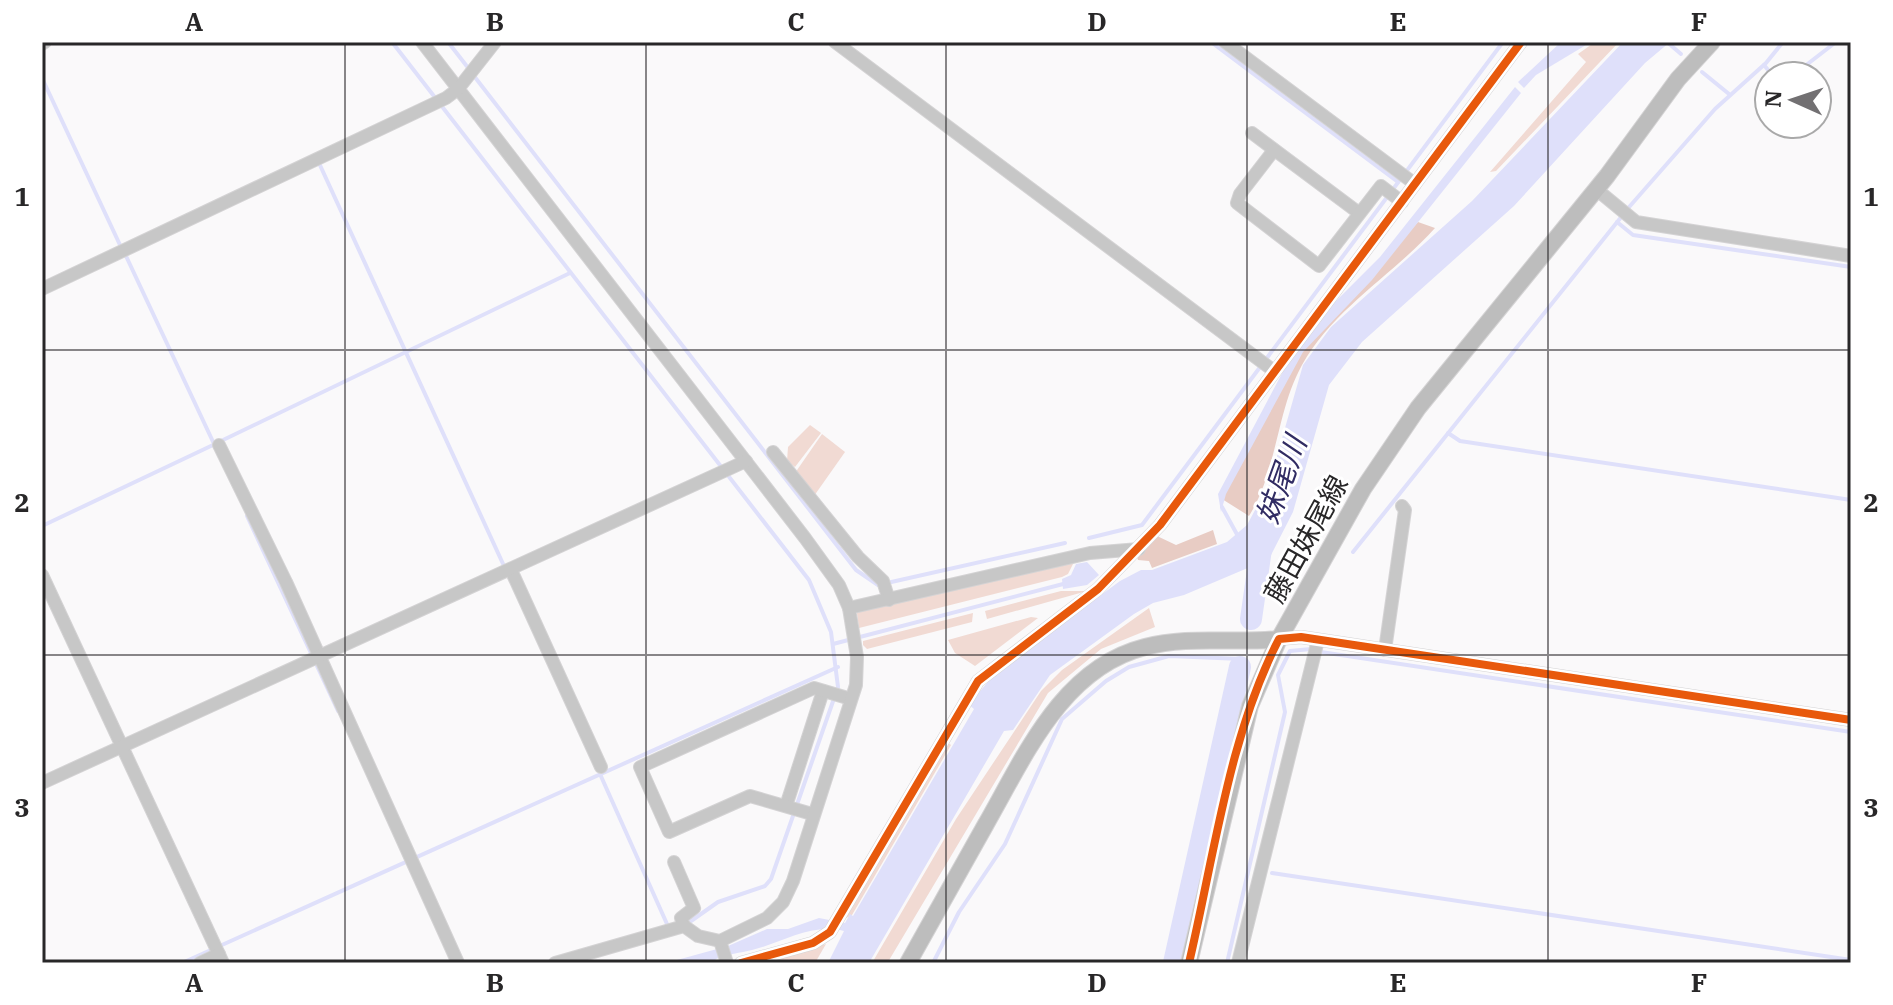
<svg xmlns="http://www.w3.org/2000/svg" width="1893" height="1005" viewBox="0 0 1893 1005" font-family="'IBM Plex Serif','Noto Sans JP',serif">
	<style>
		.green { fill: #f1dad3 }
		.forest { fill: #e8ccc4 }
		.water { fill: #dfe0fa }
		.lines { fill: none; stroke-linecap: round; stroke-linejoin: round }
		.stream { stroke: #dfe0fa; stroke-width: 4 }
		.river { stroke: #dfe0fa; stroke-width: 22 }
		.street-casing { stroke: #d4d3d4; stroke-width: 14 }
		.secondary-casing { stroke: #d4d3d4; stroke-width: 18 }
		.street { stroke: #c7c7c7; stroke-width: 12 }
		.secondary { stroke: #bdbdbd; stroke-width: 16 }
		.cycleway-casing { stroke: #fff; stroke-width: 13 }
		.cycleway { stroke: #e8590c; stroke-width: 8 }
		.grid { fill: none; stroke: #282728; stroke-width: 2; stroke-opacity: 0.55 }
		.labels { text-anchor: middle; stroke-width: 6; stroke-linejoin: round; paint-order: stroke }
		.street-label { font-size: 28px; fill: #282728; stroke: #fff }
		.water-label { font-size: 30px; font-style: italic; fill: #312c63; stroke: #fff }
		.neatline { fill: none; stroke: #282728; stroke-width: 3 }
		.grid-label { font-size: 26px; text-anchor: middle; font-weight: bold; fill: #282728 }
	</style>
	<rect width="100%" height="100%" fill="#faf9fa"/>
	<g class="green">
		<polygon points="1595,42 1619,42 1496,171 1490,172 1586,62 1578,54"/>
		<polygon points="810,425 821,433 795,467 787,461 788,447"/>
		<polygon points="822,434 845,452 814,496 795,473"/>
		<polygon points="1074,562 1068,574 1062,577 859,628 857,613 862,610"/>
		<polygon points="1061,591 1087,591 987,619 985,611"/>
		<polygon points="1149,608 1155,627 1101,649 1048,693 888,962 872,963 956,819 1041,691 1062,670"/>
		<polygon points="973,613 972,622 867,649 863,645 863,641"/>
		<polygon points="1031,617 1038,618 975,666 955,653 948,640"/>
		<polygon points="947,742 951,745 852,915 842,920"/>
		<polygon points="826,944 815,963 759,963 765,961"/>
	</g>
	<g class="forest">
		<path d="M1418 222 1435 228C1393 275 1333 309 1302 365 1276 412 1278 469 1249 516L1222 499 1305 347Z"/>
		<polygon points="1213,530 1217,544 1152,568 1149,561 1138,560 1137,557 1157,536 1176,545"/>
	</g>
	<g class="water">
		<polygon points="1561,42 1591,42 1536,75 1524,88 1518,82"/>
		<path d="M1623 42H1670L1645 63 1514 206 1362 342 1329 385 1293 512 1269 559 1184 595 1153 603 1134 614 1050 675 1013 730 1004 731 869 963H828L844 931C811 923 784 942 752 950 740 953 728 954 716 959L713 963H666L728 946 767 929H788L819 918 845 923 850 914 853 916 974 709 969 705 994 674 1120 581 1141 570H1152L1227 542 1247 525 1269 484 1303 365 1331 327 1472 201Z"/>
		<polygon points="1515,87 1521,93 1372,280 1303,352 1226,494 1221,512 1218,494 1288,362 1321,316 1380,257"/>
		<polygon points="1087,562 1099,575 1087,585 1063,589 1062,579 1071,575 1076,564"/>
	</g>
	<g class="lines">
		<g class="stream">
			<polyline points="392,42 809,580 831,632 838,687 771,879 765,886 718,902 691,921"/>
			<polyline points="448,42 469,69"/>
			<polyline points="1211,42 1398,182"/>
			<polyline points="1667,42 1681,54"/>
			<polyline points="1764,65 1773,76"/>
			<polyline points="1702,72 1729,94"/>
			<polyline points="474,76 856,570 878,585 1065,543"/>
			<polyline points="1792,76 1836,42"/>
			<polyline points="42,78 120,245"/>
			<polyline points="319,163 504,566"/>
			<polyline points="1617,222 1633,235 1851,267"/>
			<polyline points="126,256 215,446"/>
			<polyline points="1448,433 1460,441 1851,500"/>
			<polyline points="221,441 570,273"/>
			<polyline points="1222,507 1239,538"/>
			<polyline points="247,516 338,711"/>
			<polyline points="42,526 213,445"/>
			<polyline points="1089,538 1142,525 1503,42"/>
			<polyline points="1353,552 1630,206 1715,109 1766,63 1783,42"/>
			<polyline points="833,644 1067,583"/>
			<polyline points="1321,652 1851,732"/>
			<polyline points="600,774 667,924"/>
			<polyline points="1272,873 1851,960"/>
			<polyline points="182,963 838,667"/>
			<polyline points="933,963 959,912 1005,844 1062,719 1106,681 1129,667 1169,656 1242,659"/>
			<polyline points="1227,963 1285,712 1278,675 1290,651 1311,649"/>
		</g>
		<g class="river">
			<polyline points="1251,619 1263,535"/>
			<polyline points="1174,963 1240,667"/>
		</g>
		<defs>
			<g id="street">
				<polyline points="422,42 805,538 839,585 849,608"/>
				<polyline points="835,42 1274,371"/>
				<polyline points="1225,42 1415,184"/>
				<polyline points="42,44 45,42"/>
				<polyline points="1252,133 1359,213"/>
				<polyline points="1274,150 1240,194 1237,203 1319,266 1381,186 1402,202"/>
				<polyline points="1596,189 1636,222 1851,256"/>
				<polyline points="42,289 446,98 458,89 495,42"/>
				<polyline points="219,445 286,582 458,963"/>
				<polyline points="773,452 858,557 883,581 889,600"/>
				<polyline points="511,570 601,767"/>
				<polyline points="42,575 223,963"/>
				<polyline points="1279,639 1301,637 1851,720"/>
				<polyline points="1385,650 1405,510 1402,506"/>
				<polyline points="42,783 746,461"/>
				<polyline points="786,806 823,691"/>
				<polyline points="812,814 750,796 669,832 640,767 814,688 851,699"/>
				<polyline points="674,862 694,908 681,918 684,926"/>
				<polyline points="720,941 727,963"/>
				<polyline points="200,963 219,954"/>
				<polyline points="555,963 684,926 698,936 720,941 767,918 783,902 793,881 856,685 857,657 849,608 1090,553 1139,549"/>
				<polyline points="741,963 813,943 830,932 978,681 1098,589 1160,525 1521,42"/>
				<polyline points="1238,963 1318,640"/>
			</g>
			<g id="secondary">
				<path d="M908 963C934 916 960 870 986 824 1025 756 1062 668 1145 647 1190 635 1234 644 1279 639"/>
				<polyline points="1189,963 1250,706 1279,639 1363,489 1418,408 1607,176 1678,79 1712,42"/>
			</g>
		</defs>
		<use href="#street" class="street-casing"/>
		<use href="#secondary" class="secondary-casing"/>
		<use href="#street" class="street"/>
		<use href="#secondary" class="secondary"/>
		<defs>
			<g id="cycleway">
				<polyline points="741,963 813,943 830,932 978,681 1098,589 1160,525 1521,42"/>
				<path d="M1189 963C1214 857 1229 735 1279 639L1301 637 1851 720"/>
			</g>
		</defs>
		<use href="#cycleway" class="cycleway-casing"/>
		<use href="#cycleway" class="cycleway"/>
	</g>
	<path class="grid" d="M345 42V963M646 42V963M946 42V963M1247 42V963M1548 42V963M42 350H1851M42 655H1851"/>
	<g class="labels">
		<g class="street-label">
			<text transform="translate(1306 539) rotate(-61)" y="10">藤田妹尾線</text>
		</g>
		<g class="water-label">
			<text transform="translate(1282 480) rotate(-70)" y="10">妹尾川</text>
		</g>
	</g>
	<rect width="1893" height="1005" fill="none" stroke="#ffffff" stroke-width="88"/>
	<g transform="translate(1793 100) rotate(273)"><circle r="38" fill="#ffffff" stroke="#a9a9a9" stroke-width="2"/>
	<path d="M0-6L14 30L0 20L-14 30Z" fill="#727072"/>
	<text y="-12" font-size="22" font-weight="bold" text-anchor="middle" fill="#282728">N</text>
	</g>
	<rect x="44" y="44" width="1805" height="917" class="neatline"/>
	<g class="grid-label">
		<text x="194" y="31">A</text>
		<text x="495" y="31">B</text>
		<text x="796" y="31">C</text>
		<text x="1097" y="31">D</text>
		<text x="1398" y="31">E</text>
		<text x="1699" y="31">F</text>
		<text x="22" y="206">1</text>
		<text x="1871" y="206">1</text>
		<text x="22" y="512">2</text>
		<text x="1871" y="512">2</text>
		<text x="22" y="817">3</text>
		<text x="1871" y="817">3</text>
		<text x="194" y="992">A</text>
		<text x="495" y="992">B</text>
		<text x="796" y="992">C</text>
		<text x="1097" y="992">D</text>
		<text x="1398" y="992">E</text>
		<text x="1699" y="992">F</text>
	</g>
</svg>
